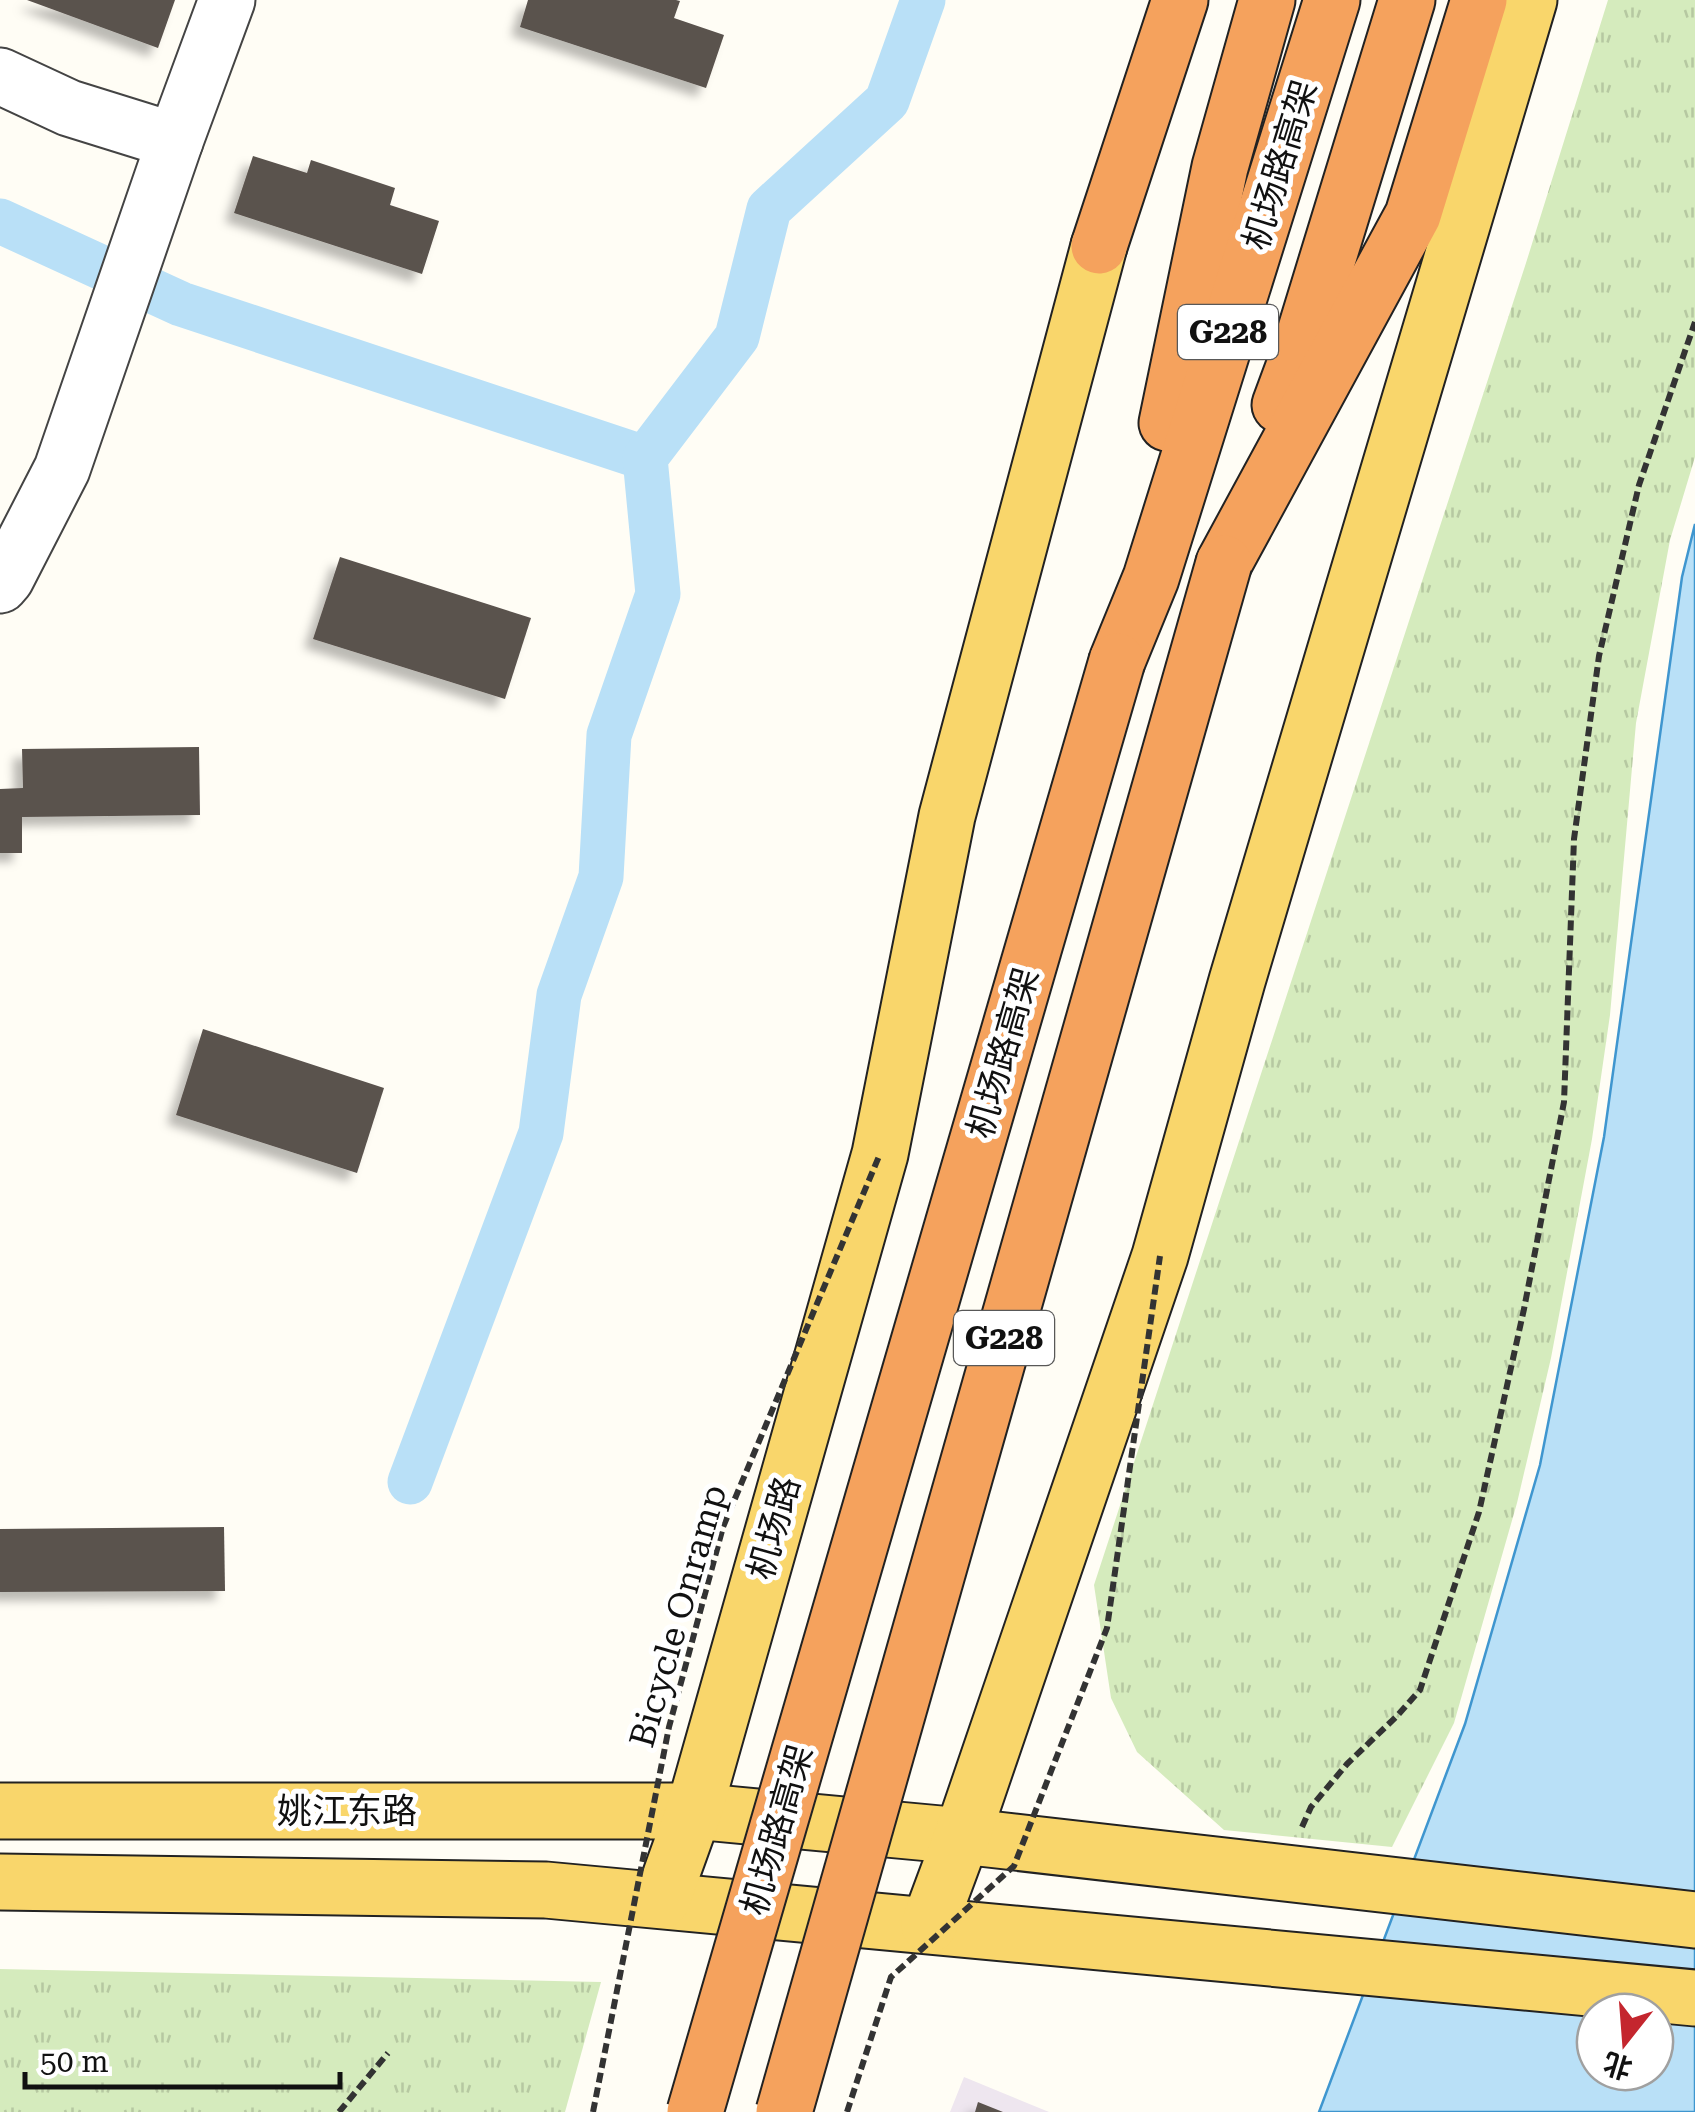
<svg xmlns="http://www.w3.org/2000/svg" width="1695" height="2112" viewBox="0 0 1695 2112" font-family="'Roboto Serif','Noto Sans SC',serif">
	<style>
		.industrial { fill: #eee6ef }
		.grass { fill: url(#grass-tufts) }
		.water { fill: #b9e0f7; stroke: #3f96cf; stroke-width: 2.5; fill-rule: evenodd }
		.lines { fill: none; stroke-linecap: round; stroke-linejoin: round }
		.canal { stroke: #b9e0f7; stroke-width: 45 }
		.building { fill: #5a524d; filter: url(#shadow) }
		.minor-casing { stroke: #444; stroke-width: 59 }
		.major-casing { stroke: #222; stroke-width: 59 }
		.highway-casing { stroke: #222; stroke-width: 59 }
		.path { stroke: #333; stroke-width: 6; stroke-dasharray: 10 5; stroke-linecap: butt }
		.minor { stroke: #fff; stroke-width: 55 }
		.major { stroke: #f9d66b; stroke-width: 55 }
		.highway { stroke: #f5a25d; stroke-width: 55 }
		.highway-bridge-casing { stroke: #222; stroke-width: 59; stroke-linecap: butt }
		.path-bridge { stroke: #333; stroke-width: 6; stroke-dasharray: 10 5; stroke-linecap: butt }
		.highway-bridge { stroke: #f5a25d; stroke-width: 55 }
		.labels { text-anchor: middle; stroke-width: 10; stroke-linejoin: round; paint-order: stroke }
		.shield { fill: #fff; stroke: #585858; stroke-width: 2.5 }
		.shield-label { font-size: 32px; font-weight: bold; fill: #111 }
		.street-label { font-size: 35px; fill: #111; stroke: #fff }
	</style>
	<defs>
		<pattern id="grass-tufts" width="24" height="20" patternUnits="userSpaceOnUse" patternTransform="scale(2.5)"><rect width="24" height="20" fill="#d5ebbd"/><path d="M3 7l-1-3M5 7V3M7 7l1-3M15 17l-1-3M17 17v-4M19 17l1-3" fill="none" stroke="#b6c8a1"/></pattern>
		<filter id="shadow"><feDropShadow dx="-9" dy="9" stdDeviation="5" flood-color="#0004"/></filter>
	</defs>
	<rect width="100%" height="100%" fill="#fffdf5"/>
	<polygon class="industrial" points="964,2077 1049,2112 950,2112"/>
	<g class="grass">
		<polygon points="1608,0 1695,0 1695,457 1670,540 1636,723 1610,1015 1592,1139 1551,1358 1517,1503 1454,1723 1392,1847 1224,1830 1137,1752 1111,1698 1094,1585 1526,263"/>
		<polygon points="0,1969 601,1982 565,2112 0,2112"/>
	</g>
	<path class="water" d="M1695 524V2112H1319L1465 1724 1540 1465 1604 1137 1682 577ZM1595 2012H1655V2072H1595Z"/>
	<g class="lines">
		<g class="canal">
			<polyline points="0,221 181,304 645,458"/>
			<polyline points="410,1482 541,1133 559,995 601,877 609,735 658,594 645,458 737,337 769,209 887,101 923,0"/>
		</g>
	</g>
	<g class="building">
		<polygon points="27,0 175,0 158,48"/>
		<polygon points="528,0 676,0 680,1 674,18 724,35 706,88 520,27"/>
		<polygon points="253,156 307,173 311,160 395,188 390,205 439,221 422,274 234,213"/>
		<polygon points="340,557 531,618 505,699 313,639"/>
		<polygon points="199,747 200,815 22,817 22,853 0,853 0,789 23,788 22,749"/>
		<polygon points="203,1029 384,1088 357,1173 176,1115"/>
		<polygon points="224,1527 225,1591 0,1592 0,1529"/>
		<polygon points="978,2102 1003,2112 975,2112"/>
	</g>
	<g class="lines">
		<defs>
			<g id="minor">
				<polyline points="0,76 69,108 175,141"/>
				<polyline points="0,585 6,578 62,469 175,141 227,0"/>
			</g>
			<g id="major">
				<polyline points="0,1811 694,1811 962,1836 1695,1920"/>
				<polyline points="0,1882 546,1890 1695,1998"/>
				<polyline points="662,1900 694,1811 880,1154 947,816 1099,246"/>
				<polyline points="929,1925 962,1836 1160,1256 1237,981 1529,0"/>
			</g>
			<g id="highway">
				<polyline points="1099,246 1180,0"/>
				<polyline points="1280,405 1297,359 1407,0"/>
				<polyline points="1167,423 1220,167 1267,0"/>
				<polyline points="1224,563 1413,215 1479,0"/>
				<polyline points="1117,661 1151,578 1332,0"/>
			</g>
		</defs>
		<use href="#minor" class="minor-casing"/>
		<use href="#major" class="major-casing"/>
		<use href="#highway" class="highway-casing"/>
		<g class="path">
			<polyline points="1302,1827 1311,1807 1347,1764 1397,1716 1420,1690 1479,1512 1524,1309 1564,1102 1574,839 1599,656 1639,485 1695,322"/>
			<polyline points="339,2112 388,2053"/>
		</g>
		<use href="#minor" class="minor"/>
		<use href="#major" class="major"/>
		<use href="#highway" class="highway"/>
		<defs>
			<g id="highway-bridge">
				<polyline points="695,2112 1117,661"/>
				<polyline points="784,2112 1224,563"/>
			</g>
		</defs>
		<use href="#highway-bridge" class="highway-bridge-casing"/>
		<g class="path-bridge">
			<polyline points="593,2112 669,1727 723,1527 880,1154"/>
			<polyline points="847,2112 891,1977 1014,1866 1107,1628 1160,1256"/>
		</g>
		<use href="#highway-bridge" class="highway-bridge"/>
	</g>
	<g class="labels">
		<g class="shield">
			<rect x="1178" y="305" width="100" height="54" rx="8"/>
			<rect x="954" y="1311" width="100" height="54" rx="8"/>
		</g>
		<g class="shield-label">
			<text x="1228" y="343">G228</text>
			<text x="1004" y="1349">G228</text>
		</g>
		<g class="street-label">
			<text transform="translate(1280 165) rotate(-73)" y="12">机场路高架</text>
			<text transform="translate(1003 1053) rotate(-74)" y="12">机场路高架</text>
			<text transform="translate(774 1528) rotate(-74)" y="12">机场路</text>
			<text transform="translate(678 1616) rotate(-74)" y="12">Bicycle Onramp</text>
			<text x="347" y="1823">姚江东路</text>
			<text transform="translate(777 1830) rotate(-74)" y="12">机场路高架</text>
		</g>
	</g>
	<g transform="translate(1625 2042) rotate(197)"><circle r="48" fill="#ffffff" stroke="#a0a0a0" stroke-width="2.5"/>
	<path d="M0-8L18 38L0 25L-18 38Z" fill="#c4262e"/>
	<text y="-15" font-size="28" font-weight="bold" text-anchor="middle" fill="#111111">北</text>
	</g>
	<path d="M25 2072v15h315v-15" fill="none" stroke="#111111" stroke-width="5"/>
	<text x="40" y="2072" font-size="30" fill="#111111" stroke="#ffffff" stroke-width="8" paint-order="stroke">50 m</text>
</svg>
